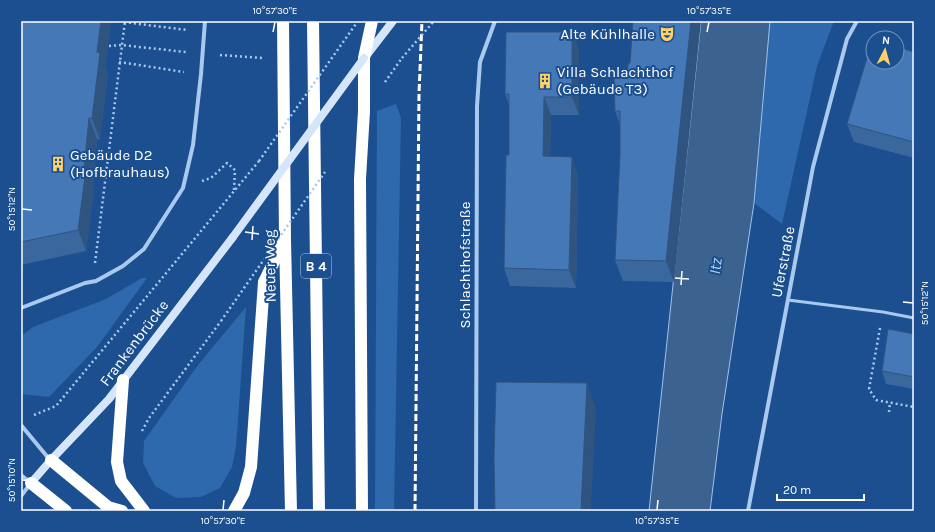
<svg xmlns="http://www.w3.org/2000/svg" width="935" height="532" viewBox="0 0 935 532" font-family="Karla,sans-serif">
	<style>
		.green { fill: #2e69ad }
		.water { fill: #3c6290; stroke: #9cc4f0 }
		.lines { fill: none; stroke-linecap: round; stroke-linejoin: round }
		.path { stroke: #a9c9ee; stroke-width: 2.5; stroke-dasharray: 2 3; stroke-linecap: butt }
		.lane { stroke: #a9c9ee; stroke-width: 3 }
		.street { stroke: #a9c9ee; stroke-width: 4 }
		.secondary { stroke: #d6e6fa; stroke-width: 8 }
		.highway { stroke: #fff; stroke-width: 12 }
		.rail { stroke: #fff; stroke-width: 3; stroke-dasharray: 7 3; stroke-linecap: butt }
		.path-bridge { stroke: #a9c9ee; stroke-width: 2.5; stroke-dasharray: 2 3; stroke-linecap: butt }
		.secondary-bridge { stroke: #d6e6fa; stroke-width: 8 }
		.wall { fill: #3a679d }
		.shaded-wall { fill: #305480 }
		.building { fill: #4478b7; stroke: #305480 }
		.ticks { fill: none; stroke: #fff; stroke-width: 1.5 }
		.labels { text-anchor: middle; stroke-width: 4; stroke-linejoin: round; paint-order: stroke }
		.shield { fill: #1b4f8f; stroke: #bbcadd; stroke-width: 1 }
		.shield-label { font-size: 14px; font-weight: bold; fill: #fff }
		.poi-label { font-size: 15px; fill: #fff; stroke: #1b4f8f; text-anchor: start }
		.street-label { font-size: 15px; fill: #fff; stroke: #1b4f8f }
		.water-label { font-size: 16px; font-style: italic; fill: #b5d3f5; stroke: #1b4f8f }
		.neatline { fill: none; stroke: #fff; stroke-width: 1.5 }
		.ticks-label { font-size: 10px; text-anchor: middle; fill: #fff }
	</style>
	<rect width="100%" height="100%" fill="#1b4f8f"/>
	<g class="green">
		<polygon points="770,21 834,21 817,66 782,224 754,203"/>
		<polygon points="396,104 401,118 394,511 375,511 377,111"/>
		<polygon points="142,278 147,278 97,347 49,397 21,394 21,336 33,327 106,299"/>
		<polygon points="246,307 236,447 232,467 220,488 201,497 176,498 155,486 143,463 144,441 198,365"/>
	</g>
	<polygon class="water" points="701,21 770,21 754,203 722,414 710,511 649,511"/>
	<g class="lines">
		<g class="path">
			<polyline points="124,22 187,30"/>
			<polyline points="109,46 121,45 186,52"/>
			<polyline points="220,55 263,58"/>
			<polyline points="119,62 184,72"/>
			<polyline points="385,82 402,58"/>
			<polyline points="202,181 211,178 227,163 235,170 234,190"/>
			<polyline points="95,263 125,21"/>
			<polyline points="880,328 869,389 876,400 914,407"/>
			<polyline points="889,412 890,402"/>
			<polyline points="34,415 56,406 259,161"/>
			<polyline points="142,431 149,418 221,321"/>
		</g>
		<polyline class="lane" points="788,300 883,312 914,318"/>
		<g class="street">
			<polyline points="21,308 85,283 96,281 123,266 144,249 183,188 193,145 201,74 205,21"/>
			<polyline points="21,425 50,460"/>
			<polyline points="21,475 31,483 21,496"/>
			<polyline points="476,511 477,106 480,62 495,21"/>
			<polyline points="748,511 813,167 847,39 857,21"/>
		</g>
		<g class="secondary">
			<polyline points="366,56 393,21"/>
			<polyline points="31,483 51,460 109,399 233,237"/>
		</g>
		<g class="highway">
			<polyline points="283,21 285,240 291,511"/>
			<polyline points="313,21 319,511"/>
			<polyline points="123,380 117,462 121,481 144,511"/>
			<polyline points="51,460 108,507 122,511"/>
			<polyline points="31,483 66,511"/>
			<polyline points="234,511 244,493 251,467 264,282 284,241"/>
			<polyline points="362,511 360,179 364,111 364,58 372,21"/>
		</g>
		<polyline class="rail" points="415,511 419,94 422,21"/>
		<g class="path-bridge">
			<polyline points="402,58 434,21"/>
			<polyline points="259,161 358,21"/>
			<polyline points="221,321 325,172"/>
		</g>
		<polyline class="secondary-bridge" points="233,237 364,58"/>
	</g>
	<g class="wall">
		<polygon points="21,21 111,21 105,67 108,74 100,140 97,139 93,186 94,190 86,251 21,265"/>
		<polygon points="572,32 579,50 579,115 551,115 550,156 578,174 576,288 510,286 504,268 509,155 509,105 505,94"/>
		<polygon points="914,52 914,158 854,142 847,124"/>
		<polygon points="614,78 674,282 623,281 615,260 620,155 620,125 615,111"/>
		<polygon points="914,334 914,389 886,384 882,371"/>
	</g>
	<g class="shaded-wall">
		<polygon points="101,21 111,21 105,67 108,74 100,140 92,118 97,52"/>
		<polygon points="691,21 701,21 674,282 666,261"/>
		<polygon points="572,32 579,50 579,115 572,97"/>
		<polygon points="544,97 551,115 550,174 543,156"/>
		<polygon points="89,118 97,139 93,186 94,190 86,251 78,230"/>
		<polygon points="572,157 578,174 576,288 569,270"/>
		<polygon points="587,383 596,408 591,511 581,511"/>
	</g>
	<g class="building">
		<polygon points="21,21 101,21 97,52 100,53 92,118 89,118 84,167 86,169 78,230 21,242"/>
		<polygon points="633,21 691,21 666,261 615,260 620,155 620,111 615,111 614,78 627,78 628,64 630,63"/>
		<polygon points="506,32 572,32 572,97 544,97 543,156 572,157 569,270 504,268 506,155 509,155 509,94 505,94"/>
		<polygon points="872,41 873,41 873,62 897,62 897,47 914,52 914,142 847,124"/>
		<polygon points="888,329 914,334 914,377 882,371"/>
		<polygon points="496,382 587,383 581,511 495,511 494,457"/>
	</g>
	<path class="ticks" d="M273 32 275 22M707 32 709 22M22 209 32 210M245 232 259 234M252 240 253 226M675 278 689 279M681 285 682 271M903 302 913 303M22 480 32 481M223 510 224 500M657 510 658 500"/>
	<defs>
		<symbol id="theatre-bare" viewBox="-9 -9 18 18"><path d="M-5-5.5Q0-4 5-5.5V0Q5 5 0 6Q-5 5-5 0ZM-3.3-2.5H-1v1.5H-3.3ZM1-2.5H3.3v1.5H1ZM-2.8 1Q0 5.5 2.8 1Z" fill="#ffd166" stroke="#1b4f8f" stroke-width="2.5" paint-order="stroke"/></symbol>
		<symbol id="building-bare" viewBox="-9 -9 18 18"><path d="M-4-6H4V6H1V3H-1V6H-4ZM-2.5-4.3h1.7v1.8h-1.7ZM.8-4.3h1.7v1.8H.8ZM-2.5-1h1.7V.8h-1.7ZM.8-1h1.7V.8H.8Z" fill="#ffd166" stroke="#1b4f8f" stroke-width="2.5" paint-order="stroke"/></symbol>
	</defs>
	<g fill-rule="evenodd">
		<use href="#theatre-bare" x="656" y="23" width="22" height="22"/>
		<use href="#building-bare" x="534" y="70" width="22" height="22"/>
		<use href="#building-bare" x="47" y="153" width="22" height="22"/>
	</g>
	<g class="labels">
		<rect class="shield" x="301" y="254" width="30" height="24" rx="3"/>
		<g class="shield-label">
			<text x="316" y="271">B 4</text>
		</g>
		<g class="poi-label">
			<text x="655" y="39" text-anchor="end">Alte Kühlhalle</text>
			<text x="557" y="77">Villa Schlachthof<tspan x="557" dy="17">(Gebäude T3)</tspan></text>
			<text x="70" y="160">Gebäude D2<tspan x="70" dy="17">(Hofbrauhaus)</tspan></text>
		</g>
		<g class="street-label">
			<text transform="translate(783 262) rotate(-79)" y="5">Uferstraße</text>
			<text transform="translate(465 265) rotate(-90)" y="5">Schlachthofstraße</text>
			<text transform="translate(270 266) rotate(-91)" y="5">Neuer Weg</text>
			<text transform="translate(134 343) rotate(-53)" y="5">Frankenbrücke</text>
		</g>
		<g class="water-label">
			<text transform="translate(715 266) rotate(-82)" y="6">Itz</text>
		</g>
	</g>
	<rect width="935" height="532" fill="none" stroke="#1b4f8f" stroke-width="44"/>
	<g transform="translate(885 50) rotate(6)"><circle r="19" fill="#1b4f8f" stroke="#7695bc"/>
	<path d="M0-3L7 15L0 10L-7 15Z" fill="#ffd166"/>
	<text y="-6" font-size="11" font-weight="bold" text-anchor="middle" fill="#ffffff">N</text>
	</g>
	<path d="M777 494v6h87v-6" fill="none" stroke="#ffffff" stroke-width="2"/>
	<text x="783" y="494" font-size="12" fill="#ffffff" stroke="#1b4f8f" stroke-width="3" paint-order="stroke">20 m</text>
	<rect x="22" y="22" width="891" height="488" class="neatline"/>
	<g class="ticks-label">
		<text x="275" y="14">10°57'30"E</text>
		<text x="709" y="14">10°57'35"E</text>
		<text transform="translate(11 209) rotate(-90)" y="4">50°15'12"N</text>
		<text transform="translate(924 303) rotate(-90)" y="4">50°15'12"N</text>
		<text transform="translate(11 480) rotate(-90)" y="4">50°15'10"N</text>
		<text x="223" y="524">10°57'30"E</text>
		<text x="657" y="524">10°57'35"E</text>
	</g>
</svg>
